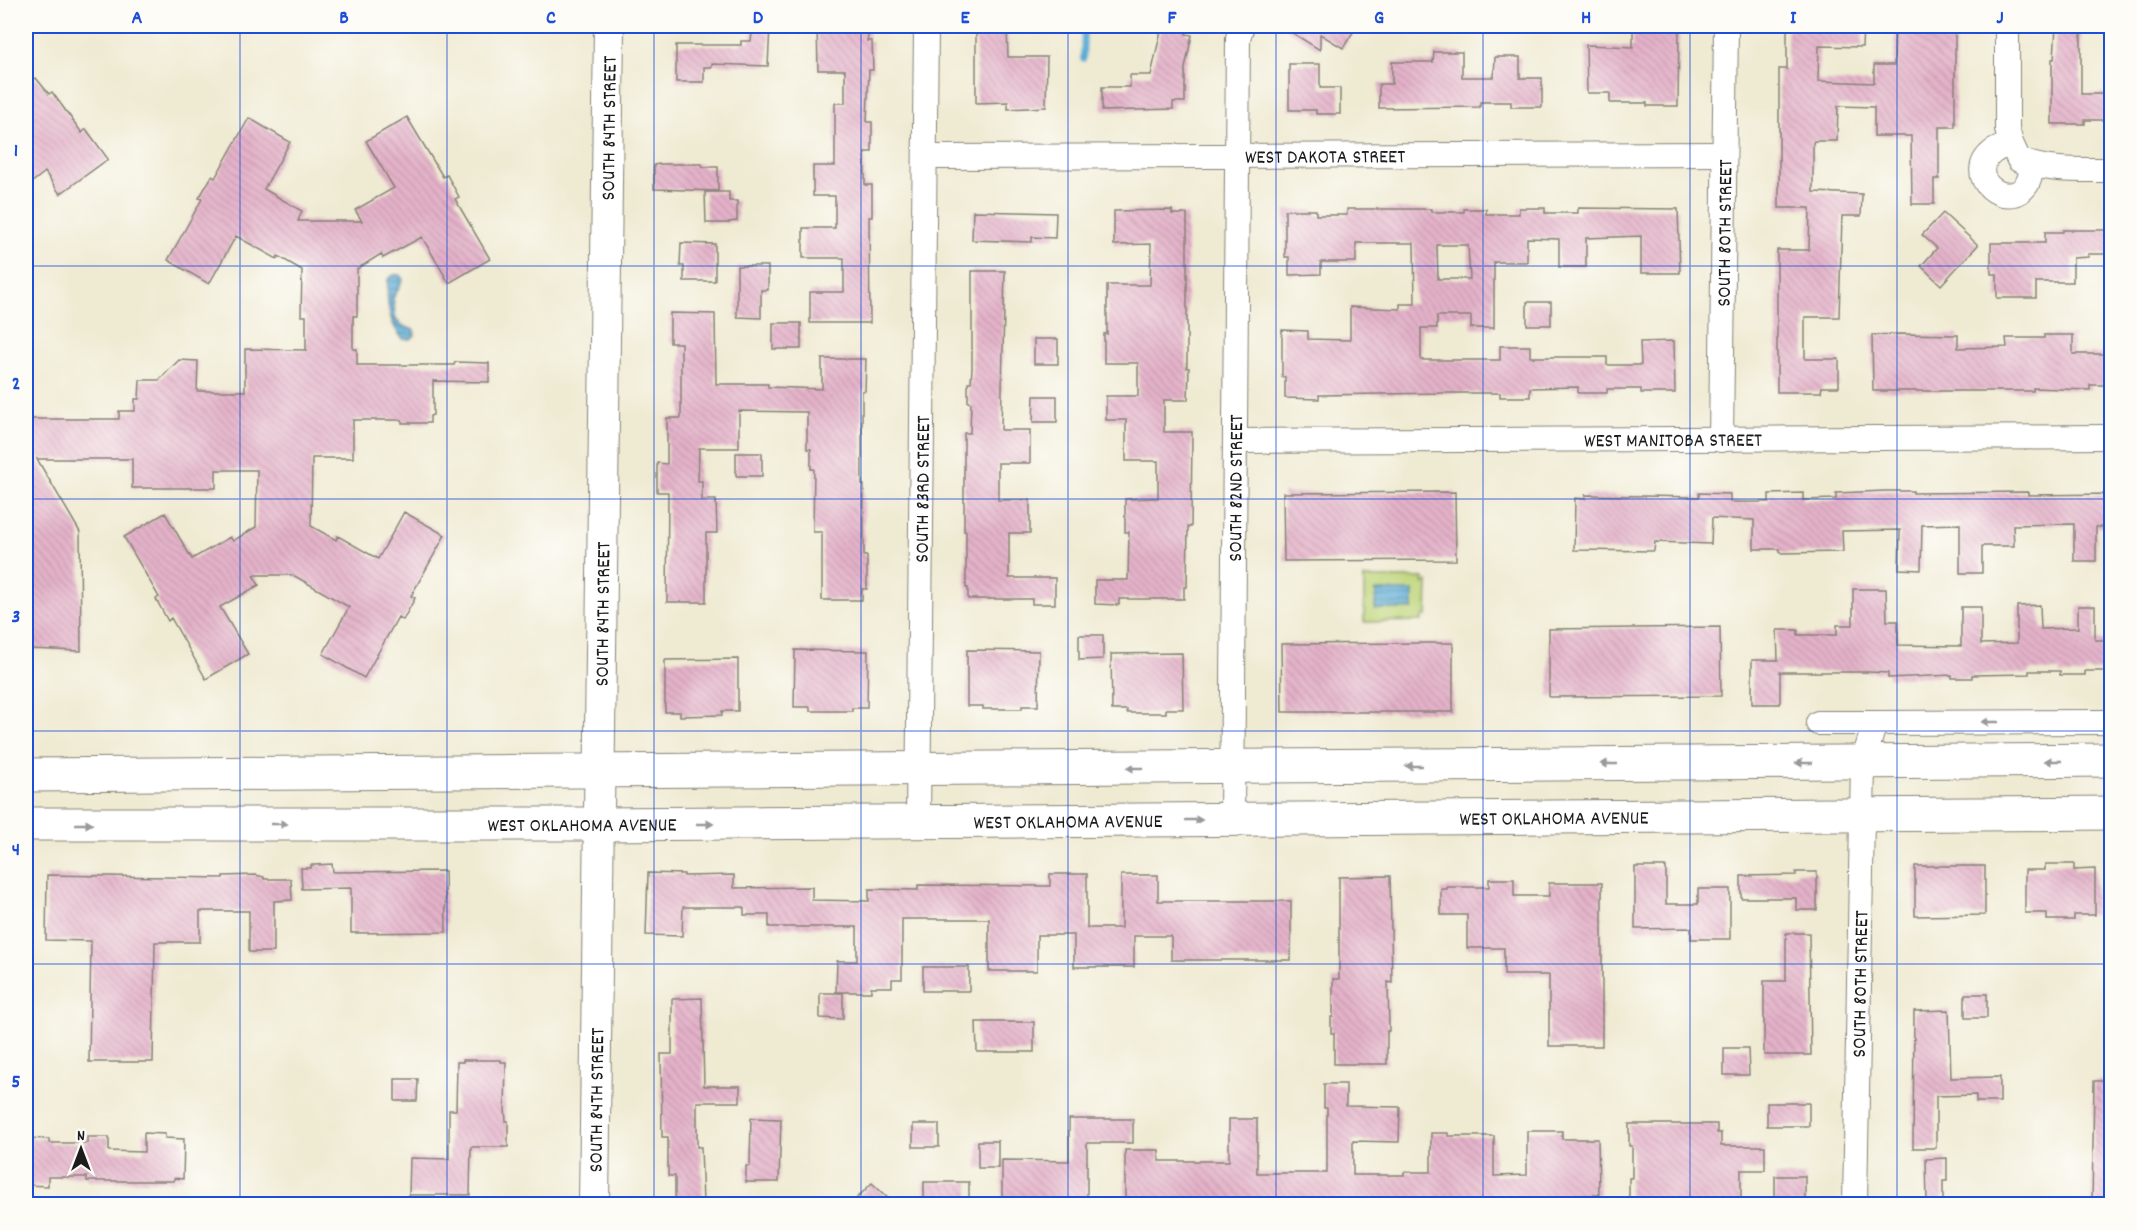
<svg xmlns="http://www.w3.org/2000/svg" width="2137" height="1230" viewBox="0 0 2137 1230" font-family="Dekko,sans-serif">
	<style>
		.pitch { fill: #bfd67b; stroke: #6e794c; stroke-width: 1.5 }
		.water { fill: url(#water-rules); stroke: #3a6378; stroke-width: 1.5 }
		.lines { fill: none; stroke-linecap: round; stroke-linejoin: round }
		.stream { stroke: #59aad4; stroke-width: 6 }
		.building { fill: url(#building-back-hatch); fill-rule: evenodd }
		.minor-casing { stroke: #868377; stroke-width: 26 }
		.tertiary-casing { stroke: #868377; stroke-width: 32 }
		.secondary-casing { stroke: #868377; stroke-width: 35 }
		.minor { stroke: #fff; stroke-width: 24 }
		.tertiary { stroke: #fff; stroke-width: 30 }
		.secondary { stroke: #fff; stroke-width: 33 }
		.oneway { fill: #999 }
		.grid { fill: none; stroke: #1d4ed8; stroke-width: 1.5; stroke-opacity: 0.55 }
		.labels { text-anchor: middle; stroke-width: 4.5; stroke-linejoin: round; paint-order: stroke }
		.street-label { font-size: 20px; fill: #1c1c1c; stroke: #fdfcf7 }
		.neatline { fill: none; stroke: #1d4ed8; stroke-width: 2 }
		.grid-label { font-size: 20px; text-anchor: middle; font-weight: bold; fill: #1d4ed8 }
	</style>
	<defs>
		<pattern id="water-rules" width="6" height="5" patternUnits="userSpaceOnUse" patternTransform="scale(1.5)"><rect width="6" height="5" fill="#59aad4"/><path d="M0 2.5h6" fill="none" stroke="#498aab"/></pattern>
		<pattern id="building-back-hatch" width="6" height="6" patternUnits="userSpaceOnUse" patternTransform="scale(1.5)"><rect width="6" height="6" fill="#e4b2c9"/><path d="M-1 5l2 2M0 0l6 6M5-1l2 2" fill="none" stroke="#c398ac"/></pattern>
	</defs>
	<rect width="100%" height="100%" fill="#fdfcf7"/>
	<filter id="ink" filterUnits="userSpaceOnUse"><feTurbulence type="fractalNoise" baseFrequency=".0167" numOctaves="2"/><feDisplacementMap in="SourceGraphic" scale="12" xChannelSelector="R" yChannelSelector="G"/><feConvolveMatrix kernelMatrix="1 2 1 2 8 2 1 2 1" color-interpolation-filters="sRGB"/></filter>
	<filter id="wash" filterUnits="userSpaceOnUse"><feTurbulence type="fractalNoise" baseFrequency=".008" numOctaves="4" result="noise"/><feDisplacementMap in="SourceGraphic" scale="24" xChannelSelector="R" yChannelSelector="G"/><feGaussianBlur stdDeviation="1.35" result="paint"/><feColorMatrix in="noise" values="0 0 0 0 0 0 0 0 0 0 0 0 0 0 0 0 0 1.4 0 .05"/><feComposite in="paint" operator="in"/></filter>
	<g filter="url(#wash)">
		<rect width="100%" height="100%" fill="#efead2"/>
		<polygon class="pitch" points="1364,578 1424,578 1423,583 1428,582 1427,616 1422,616 1422,621 1364,622"/>
		<g class="water">
			<path d="M394 275H400L403 280 393 298 396 320 403 326 414 330 415 335 411 339H403C388 323 386 301 388 279Z"/>
			<polygon points="1376,591 1413,591 1413,609 1375,609"/>
		</g>
		<g class="lines">
			<polyline class="stream" points="1083,59 1084,26"/>
		</g>
		<g id="blocks">
			<g class="building">
				<polygon points="753,26 770,26 768,66 712,64 712,67 704,67 704,82 676,82 676,45 741,45 741,41 751,41"/>
				<polygon points="817,26 870,26 867,41 872,41 873,70 869,70 867,122 872,122 872,152 865,152 865,185 872,185 872,217 869,217 870,323 810,323 810,292 844,292 844,258 803,258 803,228 835,228 835,196 813,196 813,166 835,166 835,103 845,103 845,70 818,70"/>
				<polygon points="976,26 1007,26 1008,57 1047,57 1046,107 1008,109 1008,102 976,103"/>
				<polygon points="1162,26 1188,26 1186,34 1192,35 1185,68 1185,102 1173,102 1173,109 1102,111 1102,87 1130,87 1130,75 1151,75"/>
				<polygon points="1281,26 1357,26 1343,48 1320,34 1320,50"/>
				<polygon points="1787,26 1863,26 1862,47 1819,46 1818,81 1874,83 1874,65 1894,65 1895,26 1955,26 1955,127 1939,127 1939,179 1934,179 1934,204 1912,204 1911,136 1874,136 1874,107 1838,106 1837,141 1814,141 1813,143 1813,192 1862,194 1861,216 1842,216 1839,317 1805,317 1805,359 1839,359 1839,387 1822,387 1821,392 1777,392 1777,250 1809,250 1810,208 1779,208 1779,69 1787,69"/>
				<polygon points="2056,26 2081,26 2081,94 2112,94 2112,120 2085,120 2085,124 2052,124 2052,59 2054,59"/>
				<polygon points="1633,27 1679,27 1678,106 1647,106 1647,103 1610,103 1610,93 1587,93 1586,45 1633,47"/>
				<polygon points="1434,52 1462,52 1462,77 1494,77 1495,57 1520,57 1520,78 1542,78 1542,107 1511,107 1511,102 1480,102 1480,107 1379,108 1379,84 1392,84 1392,62 1433,62"/>
				<polygon points="1289,64 1320,64 1320,88 1340,88 1340,114 1316,114 1316,110 1289,110"/>
				<polygon points="36,78 49,94 52,92 82,133 86,129 108,159 60,194 45,172 26,187 26,86"/>
				<polygon points="407,117 443,177 447,175 459,197 455,199 490,259 449,283 422,237 383,258 381,254 357,269 357,316 353,316 353,349 357,349 357,365 454,365 455,362 489,363 489,382 433,381 433,415 430,416 430,423 402,423 402,420 353,420 353,458 312,458 311,526 336,540 338,536 378,559 404,512 445,535 411,596 415,598 403,620 398,617 364,678 323,654 349,607 293,575 253,575 259,585 220,607 248,654 206,679 171,618 168,621 156,599 159,597 124,537 165,513 192,559 230,537 233,541 256,527 257,470 216,470 216,488 132,488 132,459 37,459 80,532 81,651 28,649 29,640 26,640 26,419 119,419 119,411 135,411 135,399 139,399 140,380 159,380 179,360 198,361 197,391 245,391 245,349 306,350 306,316 301,316 302,270 278,256 277,259 236,236 209,284 168,260 202,199 199,198 212,176 215,178 249,118 290,142 264,189 302,211 298,221 362,221 355,210 394,188 366,141"/>
				<polygon points="660,164 702,164 703,167 718,167 718,191 654,189 654,165"/>
				<polygon points="705,192 729,192 729,201 737,201 737,221 729,222 729,223 706,223"/>
				<path d="M1519 208H1545V213H1578V208L1678 209 1680 273H1641V236L1586 238V267H1559V239L1527 238V262H1494V328H1471V316H1437V328H1421V360H1500V346H1530V357H1607V365H1641L1640 342 1674 341 1675 393H1641V389H1607V393H1578V387L1530 388V397H1500V393H1443L1319 395V399L1285 398V377H1282V330L1308 331V339L1350 340V307L1400 309V304H1415L1414 243H1356V262H1321V274L1289 275V257H1285V210H1316V215H1347V209H1431V212H1464V209H1486V214H1519ZM1437 245H1468L1470 279H1438Z"/>
				<polygon points="1172,210 1172,214 1187,214 1187,368 1189,368 1188,400 1164,400 1164,432 1192,432 1191,527 1188,527 1187,587 1184,587 1184,599 1119,599 1119,605 1095,604 1095,580 1128,580 1129,532 1125,532 1125,499 1158,498 1158,461 1126,461 1126,420 1106,420 1106,396 1138,396 1138,363 1104,363 1104,334 1107,334 1107,285 1150,285 1151,244 1114,245 1114,211"/>
				<polygon points="973,211 1056,213 1055,238 1032,237 1032,242 972,240"/>
				<polygon points="1943,213 1978,245 1941,285 1921,266 1937,248 1922,235"/>
				<polygon points="2063,230 2112,230 2112,254 2088,254 2088,257 2073,258 2073,282 2036,282 2036,298 1997,298 1997,274 1991,274 1991,243 2045,243 2045,232 2063,232"/>
				<polygon points="681,243 715,244 715,281 684,281 684,266 680,266"/>
				<polygon points="737,266 768,266 768,290 761,290 761,318 737,317"/>
				<polygon points="972,271 1005,271 1001,430 1030,430 1030,463 998,463 998,500 1030,500 1030,533 1009,533 1009,578 1055,578 1055,604 1032,604 1032,599 968,599 968,588 966,588 966,531 964,531 964,433 970,433 971,403 968,402 968,382 971,382 972,368"/>
				<rect x="1527" y="302" width="24" height="23"/>
				<polygon points="670,313 715,314 716,384 768,384 768,387 822,389 822,359 866,359 865,391 862,391 862,485 864,485 864,556 867,556 867,589 862,589 862,600 822,600 822,532 813,532 814,469 811,469 811,449 807,449 807,412 739,411 739,448 699,448 698,481 702,481 702,500 716,500 717,533 706,533 706,602 667,602 668,492 657,492 657,463 667,464 667,418 681,418 681,343 670,343"/>
				<rect x="773" y="323" width="28" height="26"/>
				<polygon points="1900,334 1958,335 1958,348 2007,347 2006,338 2044,338 2044,335 2073,335 2073,354 2112,354 2112,385 2090,385 2090,390 2033,388 2033,391 1873,391 1872,335"/>
				<rect x="1034" y="339" width="24" height="25"/>
				<polygon points="1034,396 1057,396 1057,422 1033,422"/>
				<rect x="736" y="453" width="26" height="23"/>
				<polygon points="1886,491 1913,491 1913,493 2028,492 2028,495 2112,494 2112,527 2096,527 2096,561 2074,561 2074,524 2013,525 2014,546 1982,546 1982,573 1960,573 1960,524 1922,525 1921,570 1899,569 1900,530 1842,531 1843,552 1780,553 1780,549 1754,549 1754,520 1712,518 1711,544 1655,542 1654,551 1574,550 1575,498 1585,499 1585,495 1699,497 1699,493 1730,494 1730,502 1769,502 1769,494 1803,493 1803,500 1836,499 1836,493"/>
				<polygon points="1455,492 1456,560 1284,561 1283,493"/>
				<polygon points="1853,589 1886,589 1887,621 1898,621 1898,645 1961,646 1961,607 1981,607 1981,644 2017,643 2017,606 2040,605 2041,629 2078,628 2078,606 2095,606 2095,640 2112,640 2112,671 2085,671 2085,675 2060,675 2060,671 2029,671 2029,674 1972,675 1972,678 1952,678 1952,675 1888,678 1888,673 1869,672 1780,672 1780,704 1752,704 1752,660 1778,660 1777,630 1798,630 1798,635 1837,635 1837,625 1853,625"/>
				<polygon points="1720,627 1721,696 1549,697 1549,629"/>
				<polygon points="1079,635 1103,635 1103,659 1079,660"/>
				<polygon points="1424,643 1453,643 1453,712 1282,712 1281,644"/>
				<polygon points="795,650 868,651 867,708 852,708 852,711 810,711 810,707 794,707"/>
				<polygon points="967,650 1039,651 1038,706 1022,706 1022,709 983,709 983,706 967,706"/>
				<polygon points="1182,653 1183,709 1166,709 1166,713 1127,713 1127,710 1112,710 1111,654"/>
				<polygon points="738,659 738,711 722,711 722,715 680,716 680,712 665,712 665,660"/>
				<polygon points="332,864 333,872 445,871 446,932 351,933 351,888 302,889 301,868 311,868 311,865 314,865"/>
				<polygon points="2045,864 2074,864 2074,870 2095,869 2095,915 2074,915 2074,920 2047,920 2047,913 2025,913 2025,870 2045,870"/>
				<polygon points="1915,866 1985,866 1985,915 1915,916"/>
				<polygon points="1635,867 1666,867 1666,904 1698,904 1698,889 1730,889 1730,939 1691,939 1691,928 1635,929"/>
				<polygon points="1796,872 1817,872 1817,910 1796,910 1796,898 1741,898 1741,876 1796,875"/>
				<polygon points="648,873 684,874 684,876 734,875 734,888 812,887 812,900 869,901 869,889 918,890 918,885 1050,886 1050,874 1087,874 1087,928 1121,928 1121,875 1158,875 1158,901 1291,901 1291,960 1171,960 1171,936 1134,936 1134,967 1074,967 1074,935 1037,935 1037,971 989,971 989,919 902,919 902,979 892,979 892,987 871,987 871,992 836,992 837,961 857,961 857,927 769,927 769,915 744,915 744,907 683,907 682,936 646,935"/>
				<polygon points="47,875 223,878 223,876 256,875 264,877 264,879 291,879 292,900 274,901 274,952 249,952 249,911 200,911 200,942 155,942 153,1062 89,1062 91,941 46,940"/>
				<polygon points="1390,876 1392,983 1388,982 1389,1031 1387,1031 1387,1064 1334,1064 1334,1033 1331,1033 1331,1017 1333,1017 1333,979 1339,979 1339,877"/>
				<polygon points="1489,879 1514,879 1514,896 1549,896 1549,883 1602,883 1602,1046 1549,1046 1549,975 1504,975 1504,948 1467,948 1467,915 1441,915 1441,889 1447,889 1447,887 1489,887"/>
				<polygon points="1786,933 1809,933 1811,1055 1764,1055 1764,981 1786,981"/>
				<rect x="923" y="967" width="46" height="24"/>
				<polygon points="820,993 843,993 843,1019 820,1018"/>
				<rect x="1965" y="994" width="22" height="24"/>
				<polygon points="702,998 704,1086 740,1086 740,1102 697,1102 697,1147 701,1147 703,1204 675,1204 675,1176 668,1176 668,1137 662,1137 661,1054 672,1054 672,999"/>
				<polygon points="1949,1010 1951,1078 2000,1077 2000,1102 1976,1102 1976,1095 1936,1096 1936,1148 1913,1148 1914,1011"/>
				<polygon points="976,1022 1034,1022 1034,1052 977,1052"/>
				<polygon points="1724,1048 1748,1048 1749,1075 1724,1075"/>
				<polygon points="463,1060 501,1060 501,1062 506,1062 505,1109 506,1121 508,1121 508,1147 471,1147 470,1195 409,1195 410,1158 449,1159 449,1110 456,1110 457,1062 463,1062"/>
				<polygon points="395,1079 418,1079 417,1101 395,1101"/>
				<polygon points="2094,1081 2112,1081 2112,1204 2092,1204"/>
				<polygon points="1324,1084 1346,1084 1346,1106 1400,1107 1399,1142 1353,1141 1353,1175 1404,1175 1404,1172 1431,1172 1431,1133 1448,1133 1448,1136 1494,1136 1494,1176 1527,1175 1527,1131 1562,1131 1562,1139 1598,1139 1599,1195 1577,1195 1577,1204 1125,1204 1125,1150 1159,1150 1159,1161 1229,1161 1229,1119 1257,1119 1257,1173 1327,1173 1327,1108 1324,1108"/>
				<rect x="1767" y="1103" width="42" height="23"/>
				<polygon points="751,1118 781,1119 779,1182 746,1182 746,1166 750,1166"/>
				<polygon points="1069,1119 1133,1119 1133,1143 1087,1143 1087,1204 1002,1204 1002,1160 1069,1161"/>
				<rect x="913" y="1124" width="26" height="23"/>
				<polygon points="1629,1124 1717,1124 1717,1133 1721,1133 1721,1146 1765,1146 1765,1170 1741,1170 1741,1204 1629,1204 1629,1178 1632,1178 1632,1146 1629,1146"/>
				<polygon points="144,1133 165,1134 165,1138 184,1139 183,1179 174,1178 174,1181 87,1181 87,1177 48,1177 48,1186 26,1185 26,1138 49,1139 49,1143 87,1143 87,1137 109,1137 109,1151 144,1152"/>
				<rect x="978" y="1141" width="20" height="27"/>
				<polygon points="1947,1158 1947,1181 1943,1181 1943,1204 1927,1204 1926,1159"/>
				<rect x="1775" y="1176" width="30" height="28"/>
				<rect x="924" y="1182" width="45" height="22"/>
				<polygon points="872,1183 894,1204 851,1204"/>
			</g>
		</g>
	</g>
	<g filter="url(#ink)">
		<use href="#blocks" fill-opacity="0" stroke="#868377" stroke-width="1.5"/>
		<g class="lines">
			<defs>
				<g id="minor">
					<path d="M2007 26V129L2011 143 2019 160C2049 172 2080 170 2112 170"/>
					<path d="M2011 143C2005 146 1999 148 1994 151 1960 176 2008 213 2027 184 2030 179 2031 172 2033 166"/>
					<path id="s1" d="M926 157 1724 154"/>
					<path id="s2" d="M1721 440 1726 26"/>
					<path id="s3" d="M1235 441 2112 437"/>
					<polyline points="1818,723 1875,723"/>
					<path id="s4" d="M1232 820 1238 38 1242 26"/>
					<path id="s5" d="M918 822 926 26"/>
					<path id="s6" d="M1855 1204 1863 762 1875 723 2112 722"/>
				</g>
				<g id="tertiary">
					<path id="s7" d="M594 1204 609 26"/>
				</g>
				<g id="secondary">
					<polyline points="26,775 2112,760"/>
					<path id="s8" d="M26 824H598L2112 813"/>
				</g>
			</defs>
			<use href="#minor" class="minor-casing"/>
			<use href="#tertiary" class="tertiary-casing"/>
			<use href="#secondary" class="secondary-casing"/>
			<use href="#minor" class="minor"/>
			<use href="#tertiary" class="tertiary"/>
			<use href="#secondary" class="secondary"/>
		</g>
		<defs><path id="oneway-solid" d="M-6-.8H1V-3.2L6.5 0L1 3.2V.8H-6Z" transform="scale(1.5)"/></defs>
		<g class="oneway">
			<use href="#oneway-solid" transform="translate(1990 722) rotate(180)"/>
			<use href="#oneway-solid" transform="translate(2053 761) rotate(180)"/>
			<use href="#oneway-solid" transform="translate(1804 763) rotate(180)"/>
			<use href="#oneway-solid" transform="translate(1609 764) rotate(180)"/>
			<use href="#oneway-solid" transform="translate(1414 766) rotate(180)"/>
			<use href="#oneway-solid" transform="translate(1135 768) rotate(180)"/>
			<use href="#oneway-solid" transform="translate(1194 820)"/>
			<use href="#oneway-solid" transform="translate(84 824)"/>
			<use href="#oneway-solid" transform="translate(279 824)"/>
			<use href="#oneway-solid" transform="translate(705 824)"/>
		</g>
	</g>
	<path class="grid" d="M240 26V1204M447 26V1204M654 26V1204M861 26V1204M1068 26V1204M1276 26V1204M1483 26V1204M1690 26V1204M1897 26V1204M26 266H2112M26 499H2112M26 731H2112M26 964H2112"/>
	<g class="labels">
		<g class="street-label">
			<text dy="7" stroke="none"><textPath href="#s7" startOffset="1076">SOUTH 84TH STREET</textPath></text>
			<text dy="7" stroke="none"><textPath href="#s1" startOffset="399">WEST DAKOTA STREET</textPath></text>
			<text dy="7" stroke="none"><textPath href="#s2" startOffset="207">SOUTH 80TH STREET</textPath></text>
			<text dy="7" stroke="none"><textPath href="#s3" startOffset="438">WEST MANITOBA STREET</textPath></text>
			<text dy="7" stroke="none"><textPath href="#s4" startOffset="332">SOUTH 82ND STREET</textPath></text>
			<text dy="7" stroke="none"><textPath href="#s5" startOffset="333">SOUTH 83RD STREET</textPath></text>
			<text dy="7" stroke="none"><textPath href="#s7" startOffset="590">SOUTH 84TH STREET</textPath></text>
			<text dy="7" stroke="none"><textPath href="#s8" startOffset="1528">WEST OKLAHOMA AVENUE</textPath></text>
			<text dy="7" stroke="none"><textPath href="#s8" startOffset="1042">WEST OKLAHOMA AVENUE</textPath></text>
			<text dy="7" stroke="none"><textPath href="#s8" startOffset="556">WEST OKLAHOMA AVENUE</textPath></text>
			<text dy="7" stroke="none"><textPath href="#s6" startOffset="220">SOUTH 80TH STREET</textPath></text>
			<text dy="7" stroke="none"><textPath href="#s7" startOffset="104">SOUTH 84TH STREET</textPath></text>
		</g>
	</g>
	<rect width="2137" height="1230" fill="none" stroke="#fdfcf7" stroke-width="66"/>
	<g transform="translate(81 1149)" stroke="#fdfcf7" stroke-width="4.5" paint-order="stroke">
	<path d="M0-4.5L10 22L0 15L-10 22Z" fill="#1c1c1c"/>
	<text y="-9" font-size="16" font-weight="bold" text-anchor="middle" fill="#1c1c1c">N</text>
	</g>
	<rect x="33" y="33" width="2071" height="1164" class="neatline"/>
	<g class="grid-label">
		<text x="137" y="23">A</text>
		<text x="344" y="23">B</text>
		<text x="551" y="23">C</text>
		<text x="758" y="23">D</text>
		<text x="965" y="23">E</text>
		<text x="1172" y="23">F</text>
		<text x="1379" y="23">G</text>
		<text x="1586" y="23">H</text>
		<text x="1793" y="23">I</text>
		<text x="2000" y="23">J</text>
		<text x="16" y="156">1</text>
		<text x="16" y="389">2</text>
		<text x="16" y="622">3</text>
		<text x="16" y="855">4</text>
		<text x="16" y="1087">5</text>
	</g>
</svg>
